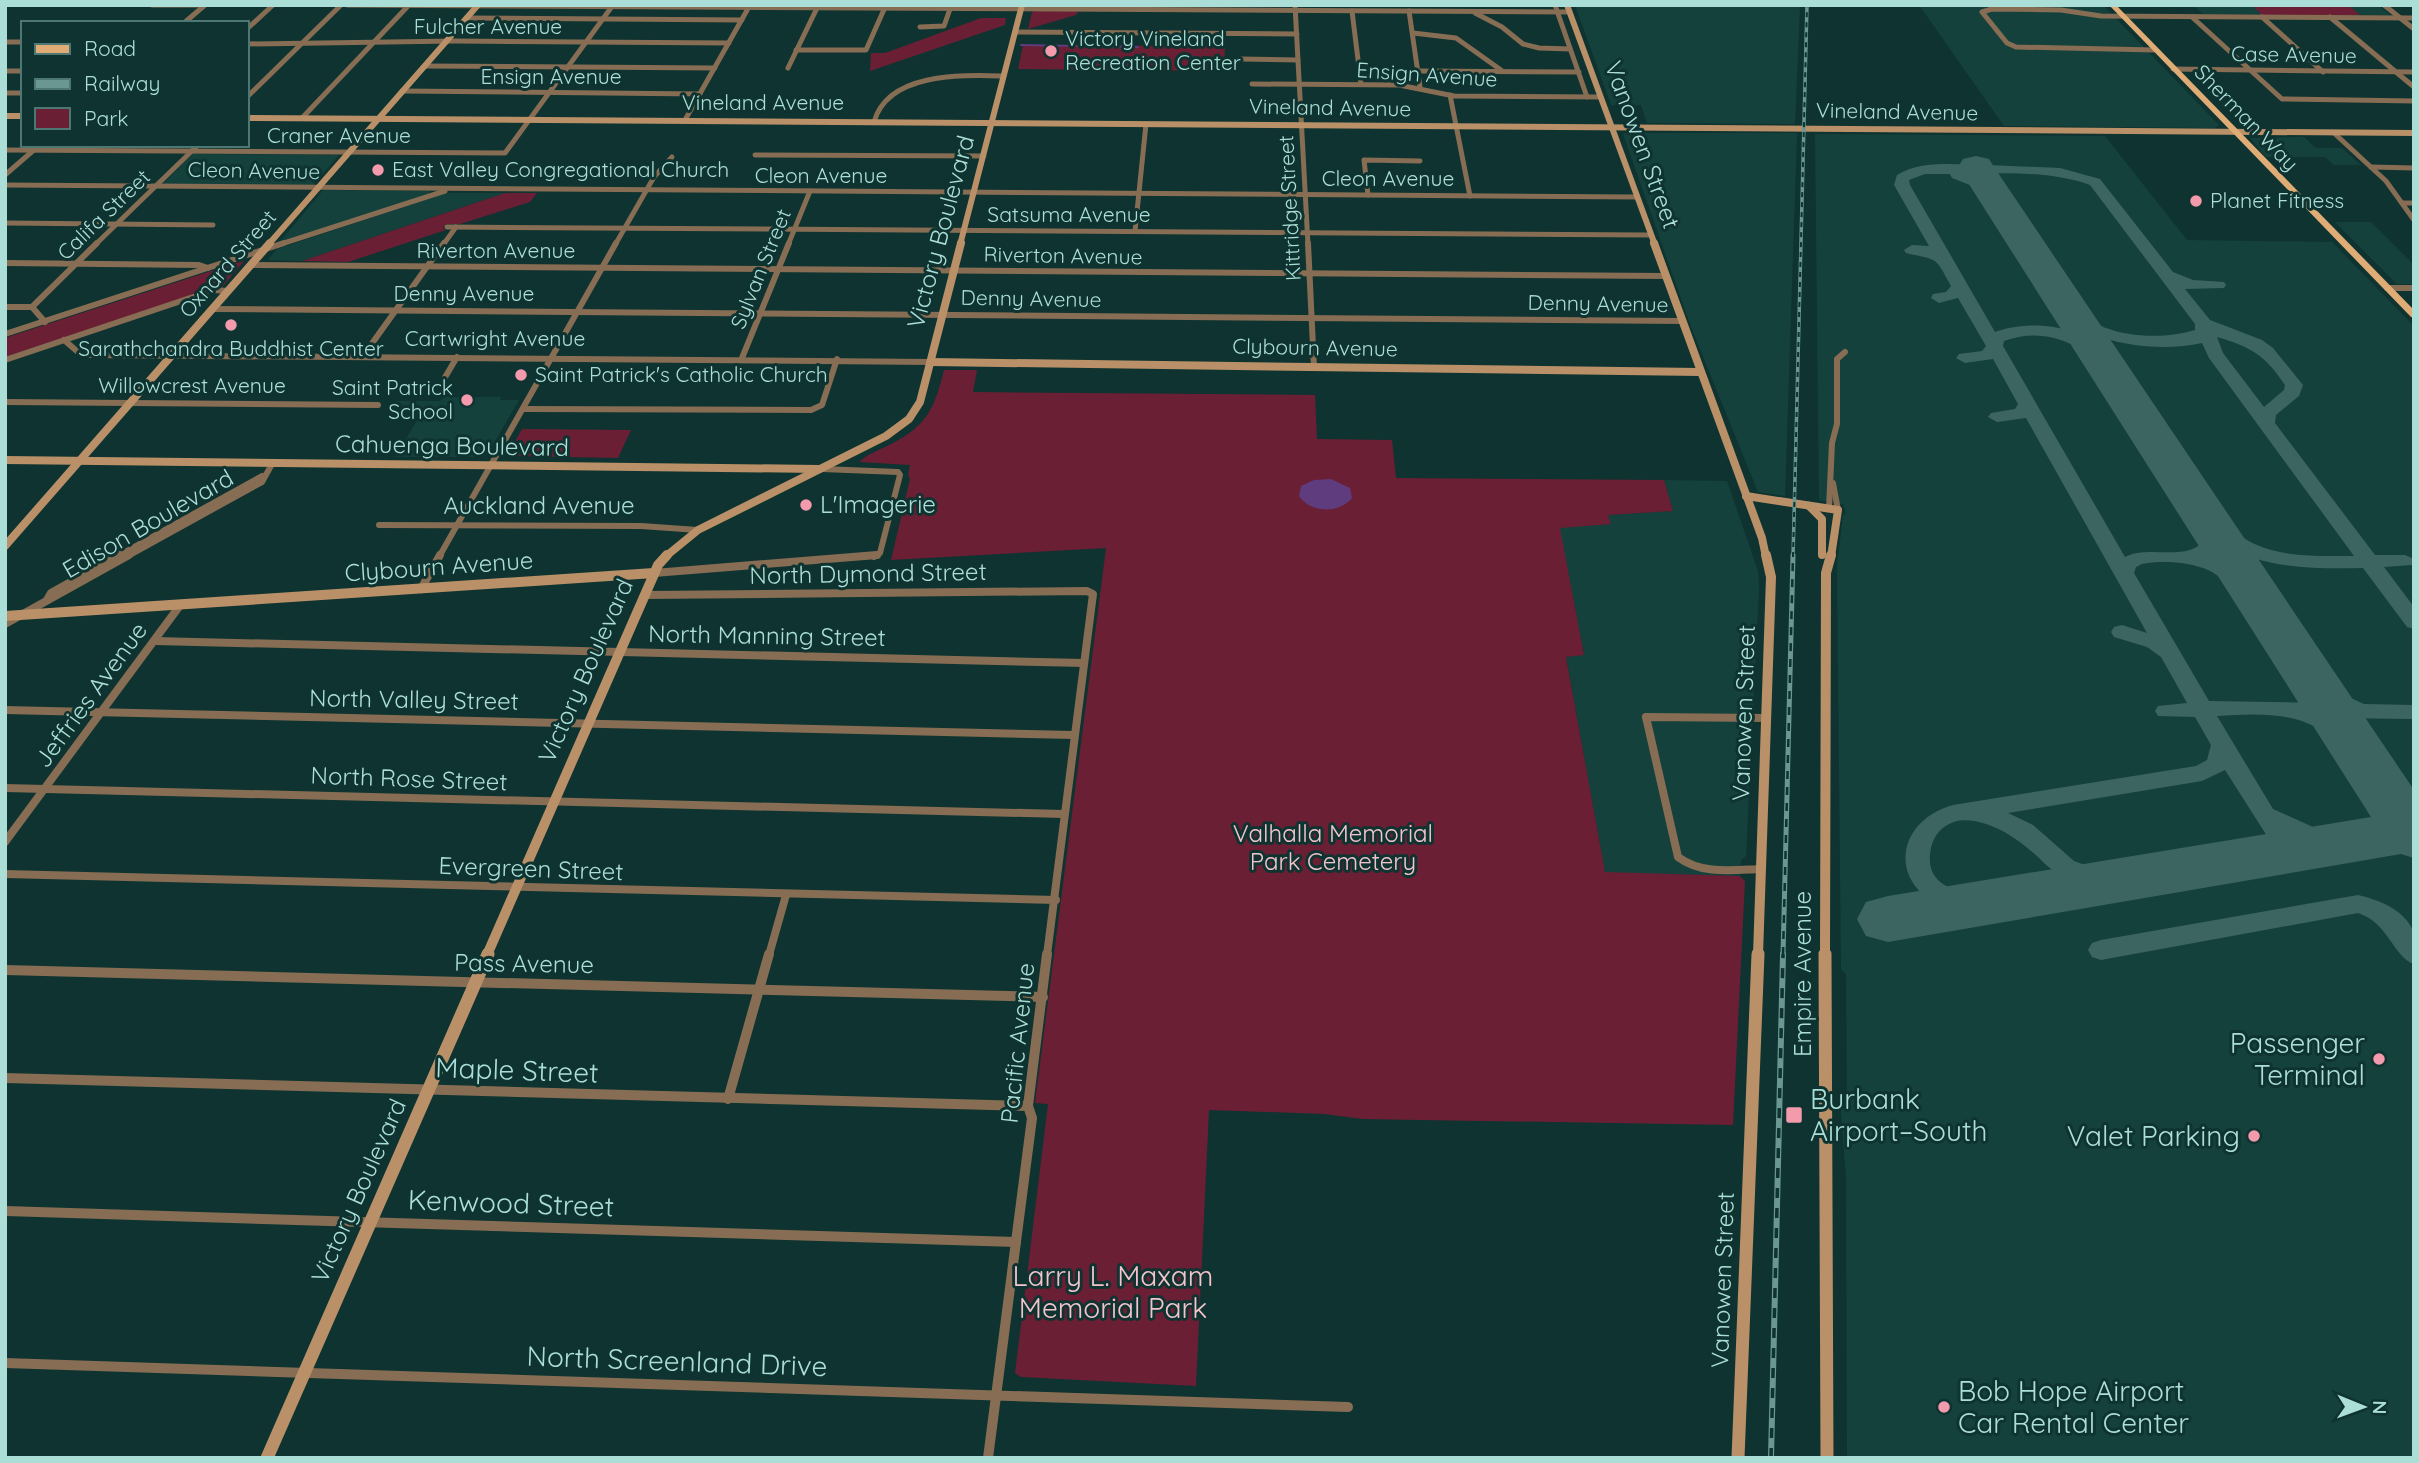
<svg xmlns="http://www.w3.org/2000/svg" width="2419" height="1463" viewBox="0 0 2419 1463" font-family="Quicksand,sans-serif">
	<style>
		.built { fill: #15413c }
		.green { fill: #6b1f35 }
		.water { fill: #5e3c7d }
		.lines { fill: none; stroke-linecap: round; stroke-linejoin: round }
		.stream { stroke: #5e3c7d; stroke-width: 2 }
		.taxiway { fill: #3c6561; fill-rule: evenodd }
		.runway { fill: #3c6561; fill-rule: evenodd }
		.street-far3 { stroke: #866d53; stroke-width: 5 }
		.street-far2 { stroke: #866d53; stroke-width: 6 }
		.street-far1 { stroke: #866d53; stroke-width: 8 }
		.street { stroke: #866d53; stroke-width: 10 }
		.secondary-far3 { stroke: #b99067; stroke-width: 6 }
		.secondary-far2 { stroke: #b99067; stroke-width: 8 }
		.secondary-far1 { stroke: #b99067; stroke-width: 10 }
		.secondary { stroke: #b99067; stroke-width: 13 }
		.primary { fill: #e0ac76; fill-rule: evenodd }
		.rail-far2-casing { stroke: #6a9792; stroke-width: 3.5 }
		.rail-far1-casing { stroke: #6a9792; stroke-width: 5 }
		.rail-casing { stroke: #6a9792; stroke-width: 6 }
		.rail-far2 { stroke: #0e3330; stroke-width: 2; stroke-dasharray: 5; stroke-linecap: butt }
		.rail-far1 { stroke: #0e3330; stroke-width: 2.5; stroke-dasharray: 8; stroke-linecap: butt }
		.rail { stroke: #0e3330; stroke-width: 3.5; stroke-dasharray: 10; stroke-linecap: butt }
		.poi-dot { fill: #f39aac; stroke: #0e3330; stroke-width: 2.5 }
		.labels { text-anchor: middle; stroke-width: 6; stroke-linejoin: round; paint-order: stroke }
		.far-street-label { font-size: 21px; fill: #acded8; stroke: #0e3330 }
		.far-poi-label { font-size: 21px; fill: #acded8; stroke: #0e3330; text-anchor: start }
		.street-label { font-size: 24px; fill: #acded8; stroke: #0e3330 }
		.poi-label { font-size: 24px; fill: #acded8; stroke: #0e3330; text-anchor: start }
		.park-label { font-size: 24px; fill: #f4c4cc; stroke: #0e3330 }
		.near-poi-label { font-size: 28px; fill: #acded8; stroke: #0e3330; text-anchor: end }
		.near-street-label { font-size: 28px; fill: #acded8; stroke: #0e3330 }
		.near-park-label { font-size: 28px; fill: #f4c4cc; stroke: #0e3330 }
	</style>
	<rect width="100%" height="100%" fill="#0e3330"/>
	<g class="built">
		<polygon points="1575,5 1800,5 1795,124 1647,123 1641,105 1611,105"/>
		<polygon points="1919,5 2103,5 2219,125 2215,128 2004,126"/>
		<polygon points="2378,5 2390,15 2203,14 2194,6"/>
		<polygon points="1625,133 1797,133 1785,496 1758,492 1691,327 1623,134"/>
		<polygon points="1815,134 2105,136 2187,240 2332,242 2414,326 2414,1458 1847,1458 1846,1178 1840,1099 1847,1095 1846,974 1841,970 1837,566 1843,515 1846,514 1843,504 1819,500"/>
		<polygon points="2304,137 2316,148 2342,148 2361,165 2334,165 2325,157 2266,157 2250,138"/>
		<polygon points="193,154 339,155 313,185 163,184"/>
		<polygon points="323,190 430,191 428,195 278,244"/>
		<polygon points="447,193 505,193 302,261 268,260 277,249"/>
		<polygon points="2335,222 2371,222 2414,265 2414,284 2397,284"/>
		<polygon points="445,397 501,397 500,400 519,400 487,455 480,457 395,457 422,412 388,411 396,401 440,401"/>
		<polygon points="1664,480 1727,481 1758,571 1759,588 1746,856 1741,860 1740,876 1605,873 1566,656 1584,654 1559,527 1611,524 1608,515 1673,511"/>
	</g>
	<g class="green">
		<polygon points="2252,5 2348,5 2360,15 2262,15"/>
		<polygon points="1037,10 1078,11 1076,15 1028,29 1032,12"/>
		<polygon points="981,18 1006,18 1005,25 870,71 871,53 885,53"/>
		<polygon points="1023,45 1225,46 1224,71 1018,69"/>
		<polygon points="505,193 537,193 530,202 460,224 446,224 443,228 446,230 348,262 302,261"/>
		<polygon points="245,260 223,286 5,357 5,338"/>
		<path d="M944 370H977L973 392 1315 395 1317 439 1392 440 1396 478 1664 480 1673 511 1608 515 1611 524 1560 528 1584 655 1566 657 1605 872 1740 876 1745 881 1733 1125 1362 1119 1324 1114 1209 1110 1196 1386 1021 1377 1015 1373 1048 1104 1035 1103 1106 548 891 560 910 479 908 475 910 465 859 462C867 454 882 449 893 443 928 425 935 406 944 370Z"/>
		<polygon points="522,429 631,430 618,458 507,456"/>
	</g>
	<path class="water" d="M1331 479 1350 488 1352 498C1339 514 1310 513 1299 496L1301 486 1314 480Z"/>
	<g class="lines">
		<polyline class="stream" points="1021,45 1138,47"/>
		<g class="taxiway">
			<path d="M1988 165 2060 168 2100 179 2173 272 2193 280 2224 282 2226 285 2224 288 2185 289 2210 320 2262 340 2273 348 2303 385 2299 396 2276 415 2275 423 2375 555H2405L2414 559 2412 565 2384 567 2414 607V629L2407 627 2363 568C2315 569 2264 569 2221 544L2210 557C2233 564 2254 577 2267 597L2264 602C2248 606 2226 578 2208 570 2189 562 2163 560 2142 564L2136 567 2134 573 2209 701 2325 703 2296 673 2299 668H2315L2342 694 2364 704 2414 705V719L2334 718 2365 746 2362 751C2343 757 2335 739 2320 730 2291 711 2251 714 2217 716L2273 809 2313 827 2369 835 2372 841 2369 847C2345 854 2317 845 2294 839L2302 852 2299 858 2290 861 2281 858 2225 770 2202 781 2008 813 2033 825 2074 861 2093 868 2131 874 2134 880 2131 886C2108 893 2079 885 2059 874 2051 870 2044 863 2038 857 2020 841 2003 828 1979 822 1967 819 1955 819 1944 827 1935 834 1931 843 1930 855 1927 889 1961 891 1986 898L1990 905 1986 912C1975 915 1965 913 1954 910 1889 893 1890 823 1953 805L2196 766 2207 760 2211 745 2195 717 2158 716 2155 711 2158 706 2187 703 2161 657 2147 647 2114 637 2111 632 2114 627 2122 625 2147 633 2026 418 1997 422 1988 417 1991 413 2015 409 2018 404 1993 359 1965 363 1956 358 1959 354 1982 351 1986 346 1958 298 1939 303 1931 298 1933 294 1946 292 1951 286C1934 255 1939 261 1906 253L1904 250 1912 245 1929 246 1894 185 1897 175C1922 159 1959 165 1988 165ZM1925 174H1950L1952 178 1975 187 1996 202 2001 200 2004 197C1993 185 1982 179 1967 174 2008 173 2051 171 2090 185L2195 324V330C2169 338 2132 338 2106 328 2093 323 2082 307 2067 310L2065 314 2067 318C2100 346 2160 352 2202 343L2209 358 2354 556C2323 556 2287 558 2257 545 2241 539 2220 518 2204 522L2201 526 2204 540C2188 563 2148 544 2125 557L2003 346 2004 341C2027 332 2053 334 2075 346 2086 352 2094 365 2108 362L2111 358C2086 325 2031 319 1995 332L1910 185 1909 180ZM2217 337C2251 347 2265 355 2285 385L2284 390 2264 407 2223 353Z"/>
			<path d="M2358 895C2379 900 2403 909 2413 930 2416 939 2414 954 2414 964 2393 957 2389 923 2358 913L2101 960 2092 957 2088 950 2092 943 2101 940Z"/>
		</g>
		<polygon class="runway" points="1976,156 1989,159 1994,167 2414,790 2414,858 2401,854 1888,942 1866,936 1857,919 1866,902 1888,896 2371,817 1958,167 1963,159"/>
		<g class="street-far3">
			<polyline points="152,5 201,5"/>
			<polyline points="347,5 1570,12"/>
			<polyline points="1295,5 1308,245"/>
			<polyline points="1555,5 1587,97"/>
			<polyline points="2384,5 2414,29"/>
			<polyline points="1352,11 1361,84"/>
			<polyline points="1409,11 1420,87"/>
			<polyline points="1475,13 1502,27 1523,44 1539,48 1570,49"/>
			<polyline points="2192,17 2282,99 2414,101"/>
			<polyline points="2262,17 2323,72"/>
			<polyline points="2330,17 2414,87"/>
			<polyline points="466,18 742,20"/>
			<polyline points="184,23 205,5"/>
			<polyline points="920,27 944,26 950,9"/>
			<polyline points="247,29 273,5"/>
			<polyline points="1015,32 1297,34"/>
			<polyline points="1413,33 1456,38 1501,70"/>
			<polyline points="5,42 23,42"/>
			<polyline points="247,44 455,41 729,43"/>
			<polyline points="796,50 866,50 886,5"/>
			<polyline points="2154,50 2016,47 2007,43 1982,12 1992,9 2061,10 2101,16 2414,18"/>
			<polyline points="1240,59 1298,60"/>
			<polyline points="425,66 715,68"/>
			<polyline points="788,68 817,8"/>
			<polyline points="2173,69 2414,72"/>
			<polyline points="5,71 23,71"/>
			<polyline points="1419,71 1579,72"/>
			<polyline points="1252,84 1399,85 1454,96 1600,97"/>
			<polyline points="402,91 700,94"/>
			<polyline points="5,93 23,93"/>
			<polyline points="1450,95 1470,196"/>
			<polyline points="247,97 341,5"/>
			<polyline points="302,118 409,5"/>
			<polyline points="685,120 750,5"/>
			<path d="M874 122C888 72 962 75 1004 76"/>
			<polyline points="2334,133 2386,181 2414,220"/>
			<polyline points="5,150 505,153 613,5"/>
			<polyline points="755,155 984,156"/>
			<polyline points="2371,167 2414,168"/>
			<polyline points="5,175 35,149"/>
			<polyline points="5,185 1637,197"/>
			<polyline points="1368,195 1364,160 1420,161"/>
			<polyline points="2402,203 2414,203"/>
			<polyline points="5,223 213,225"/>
			<polyline points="447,227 1650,235"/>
			<polyline points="1135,231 1146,124"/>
			<polyline points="95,245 198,145"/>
			<polyline points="278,245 445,191"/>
			<polyline points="443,245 456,227"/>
			<polyline points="615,245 654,177 672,157"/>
			<polyline points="788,245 810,191"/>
		</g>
		<g class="street-far2">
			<polyline points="1308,243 1314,367"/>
			<polyline points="5,263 199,265 208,268"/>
			<polyline points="251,265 1666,276"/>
			<polyline points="2387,288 2414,288"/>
			<polyline points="5,307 32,307 45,322"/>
			<polyline points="32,307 97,243"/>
			<polyline points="212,309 1681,321"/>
			<polyline points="5,334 284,243"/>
			<polyline points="64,340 78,352 90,355 931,362"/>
			<polyline points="363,356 444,243"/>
			<polyline points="742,358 789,243"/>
			<polyline points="5,360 214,290 228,291"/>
			<polyline points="444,379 457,357"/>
			<polyline points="5,402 378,405"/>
			<polyline points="523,409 811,410 822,405 837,359"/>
			<polyline points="822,469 898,472 900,475 880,553 874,557"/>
			<polyline points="1833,483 1838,510"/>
			<polyline points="1829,508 1832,443 1837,424 1837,359 1845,352"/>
			<polyline points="379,525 641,526 698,530"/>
			<polyline points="116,557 262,476"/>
			<polyline points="126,557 262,482 272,464"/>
			<polyline points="439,557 616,243"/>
		</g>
		<g class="street-far1">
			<polyline points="654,573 877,555"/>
			<polyline points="421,589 440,555"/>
			<polyline points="645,595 1087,591 1093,594 1047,955"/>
			<polyline points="47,600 51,593 119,555"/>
			<polyline points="5,624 129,555"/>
			<polyline points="155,641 1084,663"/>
			<polyline points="5,710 1074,735"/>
			<polyline points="5,788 1063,814"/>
			<polyline points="5,842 181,604"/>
			<path d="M1761 869C1733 870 1702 875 1678 857L1646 717 1766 718"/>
			<polyline points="5,874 1056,900"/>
			<polyline points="769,955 786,895"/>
		</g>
		<g class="street">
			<polyline points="5,970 1043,997"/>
			<polyline points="5,1078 1028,1106"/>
			<polyline points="728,1099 769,954"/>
			<polyline points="5,1211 1016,1242"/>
			<polyline points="5,1363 1348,1407"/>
			<polyline points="988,1458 1032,1118 1028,1106 1047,954"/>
		</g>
		<g class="secondary-far3">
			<polyline points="1567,5 1655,245"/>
			<polyline points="5,116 23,116"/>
			<polyline points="247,118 2414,133"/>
			<polyline points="268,245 478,5"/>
			<polyline points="960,245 1022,5"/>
		</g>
		<g class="secondary-far2">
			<polyline points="1654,243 1762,538 1766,557"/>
			<polyline points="931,362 1700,372"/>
			<polyline points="5,460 819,469"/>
			<polyline points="1746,496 1838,510 1831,557"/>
			<polyline points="1809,506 1822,519 1822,555"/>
			<polyline points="5,546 270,243"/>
			<polyline points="665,557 698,530 886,436 909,419 920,402 961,243"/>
		</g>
		<g class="secondary-far1">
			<polyline points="5,616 654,573"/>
			<polyline points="487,955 658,565 667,555"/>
			<polyline points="1758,955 1771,577 1766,555"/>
			<polyline points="1825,955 1826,573 1831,555"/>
		</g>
		<g class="secondary">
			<polyline points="1825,954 1827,1458"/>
			<polyline points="267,1458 488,954"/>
			<polyline points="1738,1458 1758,954"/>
		</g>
		<polygon class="primary" points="2109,5 2116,5 2414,310 2414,318 2411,317"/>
		<defs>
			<polyline id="rail-far2" points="1793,557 1807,5"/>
			<polyline id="rail-far1" points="1783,955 1793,555"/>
			<polyline id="rail" points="1771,1458 1783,954"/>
		</defs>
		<use href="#rail-far2" class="rail-far2-casing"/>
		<use href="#rail-far1" class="rail-far1-casing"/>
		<use href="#rail" class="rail-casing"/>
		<use href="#rail-far2" class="rail-far2"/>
		<use href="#rail-far1" class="rail-far1"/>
		<use href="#rail" class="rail"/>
	</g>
	<g class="poi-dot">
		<circle cx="1051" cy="51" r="7"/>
		<circle cx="378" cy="170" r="7"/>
		<circle cx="2196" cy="201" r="7"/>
		<circle cx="231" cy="325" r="7"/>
		<circle cx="521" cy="375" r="7"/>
		<circle cx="467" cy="400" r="7"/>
		<circle cx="806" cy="505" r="7"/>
		<circle cx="2379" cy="1059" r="7"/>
		<rect x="1785" y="1106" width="18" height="18" rx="3.5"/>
		<circle cx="2254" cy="1136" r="7"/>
		<circle cx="1944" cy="1407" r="7"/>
	</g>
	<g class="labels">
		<g class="far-street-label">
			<text x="488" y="34">Fulcher Avenue</text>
			<text transform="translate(2294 55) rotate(1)" y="7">Case Avenue</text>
			<text transform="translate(1427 75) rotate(4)" y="7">Ensign Avenue</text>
			<text x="551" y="84">Ensign Avenue</text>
			<text x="763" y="110">Vineland Avenue</text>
			<text transform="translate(1330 108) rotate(1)" y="7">Vineland Avenue</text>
			<text transform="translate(1897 112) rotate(1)" y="7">Vineland Avenue</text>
			<text transform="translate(2246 118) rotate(46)" y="7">Sherman Way</text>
			<text x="339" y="143">Craner Avenue</text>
			<text transform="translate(254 171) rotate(1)" y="7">Cleon Avenue</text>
			<text x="821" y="183">Cleon Avenue</text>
			<text x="1388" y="186">Cleon Avenue</text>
			<text transform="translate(1290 208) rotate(-93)" y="7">Kittridge Street</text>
			<text transform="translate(104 215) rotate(-44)" y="7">Califa Street</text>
			<text x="1069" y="222">Satsuma Avenue</text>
			<text x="496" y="258">Riverton Avenue</text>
			<text transform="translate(1063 256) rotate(1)" y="7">Riverton Avenue</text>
			<text transform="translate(228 264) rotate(-49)" y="7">Oxnard Street</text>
			<text transform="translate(761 269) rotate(-68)" y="7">Sylvan Street</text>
			<text x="464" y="301">Denny Avenue</text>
			<text transform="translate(1031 299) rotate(1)" y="7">Denny Avenue</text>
			<text transform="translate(1598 304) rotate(1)" y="7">Denny Avenue</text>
			<text x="495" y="346">Cartwright Avenue</text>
			<text transform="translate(1315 348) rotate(1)" y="7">Clybourn Avenue</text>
			<text x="192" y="393">Willowcrest Avenue</text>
		</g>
		<g class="far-poi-label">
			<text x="1065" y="46">Victory Vineland<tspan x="1065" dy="24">Recreation Center</tspan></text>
			<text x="392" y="177">East Valley Congregational Church</text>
			<text x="2210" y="208">Planet Fitness</text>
			<text x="231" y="356" text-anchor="middle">Sarathchandra Buddhist Center</text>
			<text x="535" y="382">Saint Patrick's Catholic Church</text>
			<text x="453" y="395" text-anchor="end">Saint Patrick<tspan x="453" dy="24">School</tspan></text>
		</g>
		<g class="street-label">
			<text transform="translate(1642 145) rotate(70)" y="8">Vanowen Street</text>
			<text transform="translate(941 232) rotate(-75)" y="8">Victory Boulevard</text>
			<text transform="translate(452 446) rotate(1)" y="8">Cahuenga Boulevard</text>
			<text x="539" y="514">Auckland Avenue</text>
			<text transform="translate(148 524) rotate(-30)" y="8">Edison Boulevard</text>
			<text transform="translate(439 567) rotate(-4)" y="8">Clybourn Avenue</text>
			<text transform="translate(868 574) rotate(-1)" y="8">North Dymond Street</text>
			<text transform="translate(767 636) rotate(1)" y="8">North Manning Street</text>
			<text transform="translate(586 671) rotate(-66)" y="8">Victory Boulevard</text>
			<text transform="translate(91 695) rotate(-54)" y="8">Jeffries Avenue</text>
			<text transform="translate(414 700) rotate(1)" y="8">North Valley Street</text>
			<text transform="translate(1744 713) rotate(-88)" y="8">Vanowen Street</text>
			<text transform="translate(409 779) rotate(2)" y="8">North Rose Street</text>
			<text transform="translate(531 869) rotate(2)" y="8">Evergreen Street</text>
			<text transform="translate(524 964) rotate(1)" y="8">Pass Avenue</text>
			<text transform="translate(1803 974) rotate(-90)" y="8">Empire Avenue</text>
			<text transform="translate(1018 1043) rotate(-84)" y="8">Pacific Avenue</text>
			<text transform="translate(359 1191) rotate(-66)" y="8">Victory Boulevard</text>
			<text transform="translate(1723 1280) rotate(-88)" y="8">Vanowen Street</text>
		</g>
		<g class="poi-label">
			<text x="820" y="513">L'Imagerie</text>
		</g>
		<g class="park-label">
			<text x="1333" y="842">Valhalla Memorial<tspan x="1333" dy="28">Park Cemetery</tspan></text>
		</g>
		<g class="near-poi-label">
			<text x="2365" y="1053">Passenger<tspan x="2365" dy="32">Terminal</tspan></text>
			<text x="1810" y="1109" text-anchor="start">Burbank<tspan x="1810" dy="32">Airport–South</tspan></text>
			<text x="2240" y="1146">Valet Parking</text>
			<text x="1958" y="1401" text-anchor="start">Bob Hope Airport<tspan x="1958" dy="32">Car Rental Center</tspan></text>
		</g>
		<g class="near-street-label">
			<text transform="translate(517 1070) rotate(2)" y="10">Maple Street</text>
			<text transform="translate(511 1203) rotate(2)" y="10">Kenwood Street</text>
			<text transform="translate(677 1361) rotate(2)" y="10">North Screenland Drive</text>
		</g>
		<g class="near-park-label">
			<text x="1113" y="1286">Larry L. Maxam<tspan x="1113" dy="32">Memorial Park</tspan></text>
		</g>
	</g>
	<rect width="2419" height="1463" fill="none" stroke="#acded8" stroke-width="14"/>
	<rect x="21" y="21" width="228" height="126" fill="#0e3330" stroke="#4d7773" stroke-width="2"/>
	<rect x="35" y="44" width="35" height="10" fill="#e0ac76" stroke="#4d7773" stroke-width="2"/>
	<text x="84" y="56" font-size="21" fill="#acded8">Road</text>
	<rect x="35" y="79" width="35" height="10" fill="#6a9792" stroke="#4d7773" stroke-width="2"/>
	<text x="84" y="91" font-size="21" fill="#acded8">Railway</text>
	<rect x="35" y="108" width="35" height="21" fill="#6b1f35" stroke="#4d7773" stroke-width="2"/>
	<text x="84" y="126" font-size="21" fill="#acded8">Park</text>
	<g transform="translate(2363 1407) rotate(91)" stroke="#0e3330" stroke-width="5" paint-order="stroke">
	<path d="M0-5L12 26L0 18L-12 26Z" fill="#acded8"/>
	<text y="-10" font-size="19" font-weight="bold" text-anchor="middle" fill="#acded8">N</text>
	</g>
</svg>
